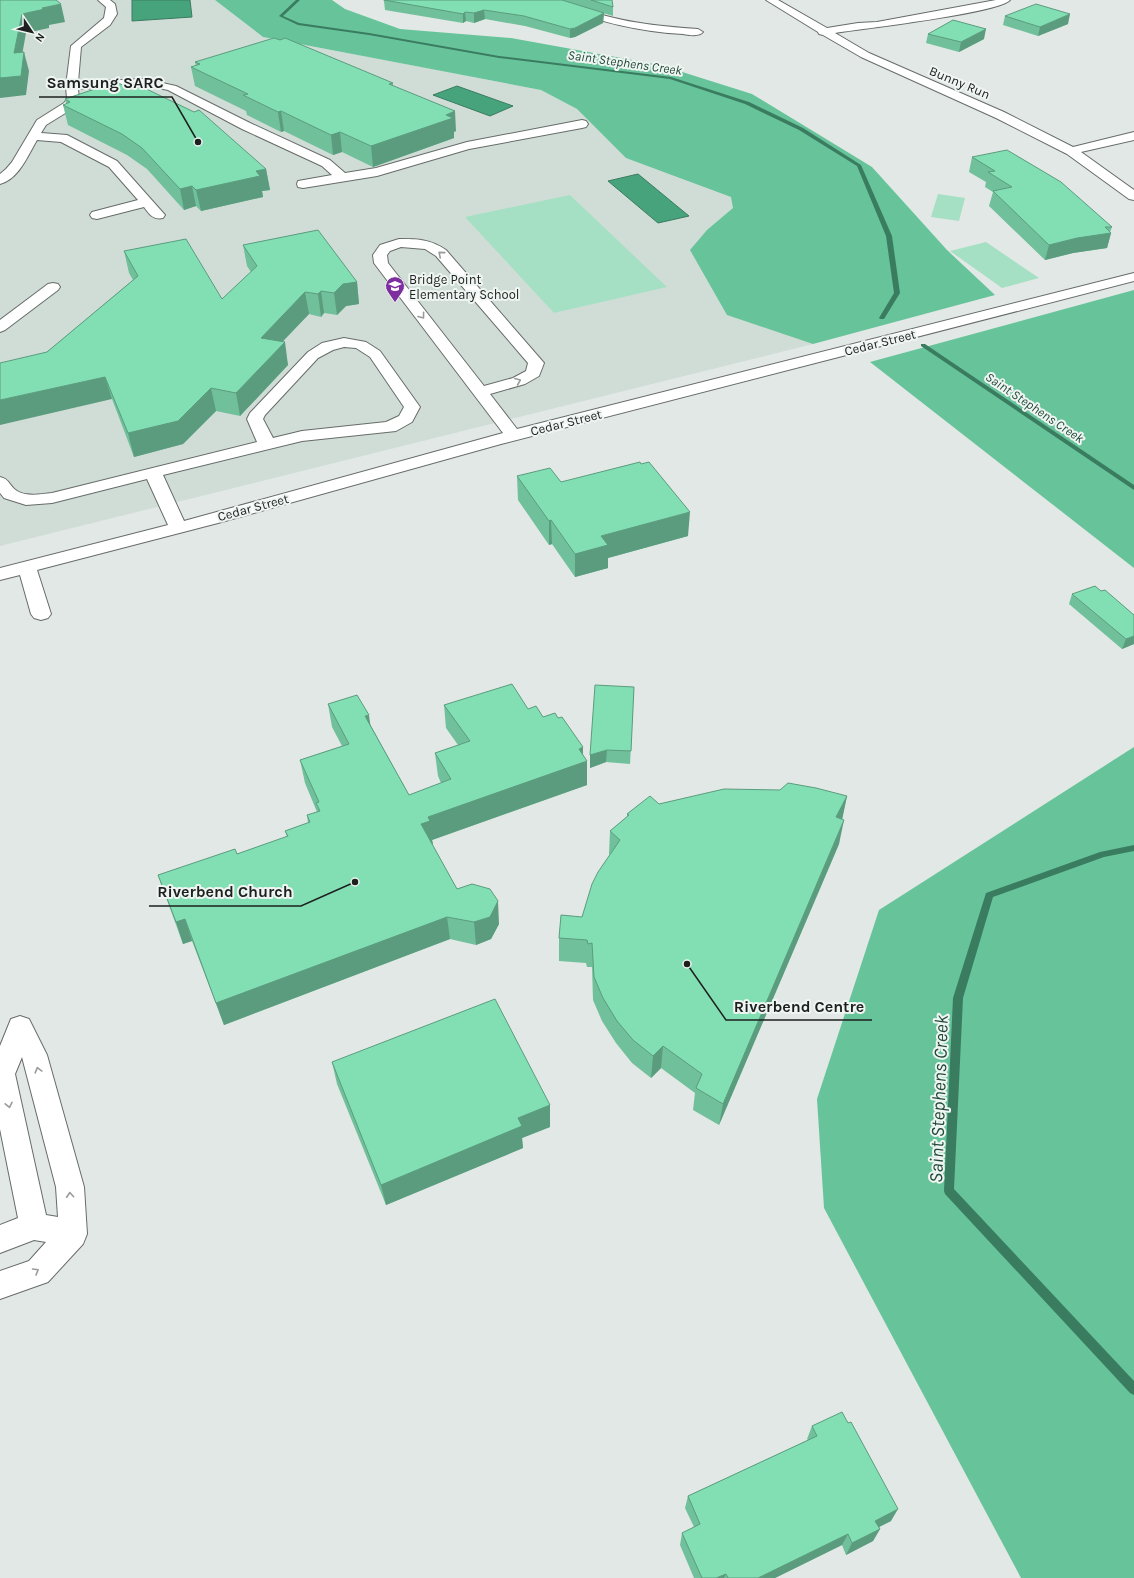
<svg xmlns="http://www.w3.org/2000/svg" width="1134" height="1578" viewBox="0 0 1134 1578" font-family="Karla,sans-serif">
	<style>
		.built { fill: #d0ddd6 }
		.green { fill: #a6e0c4 }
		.forest { fill: #67c39a }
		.water { fill: #46a37c; stroke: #3a7c60 }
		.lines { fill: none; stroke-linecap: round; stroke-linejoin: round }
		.stream { fill: #3a7c60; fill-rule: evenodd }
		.minor-casing { stroke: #676c69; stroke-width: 2 }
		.minor { fill: #fff; fill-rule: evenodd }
		.wall { fill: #70c09b }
		.shaded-wall { fill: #5b9c7e }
		.building { fill: #82dfb4; stroke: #5b9c7e }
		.oneway { stroke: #999b9a }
		.labels { text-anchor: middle; stroke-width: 4; stroke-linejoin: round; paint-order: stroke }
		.far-water-label { font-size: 13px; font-style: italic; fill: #224a38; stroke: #eff5f2 }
		.far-street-label { font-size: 13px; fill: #1d201e; stroke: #eff5f2 }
		.far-poi-label { font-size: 13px; fill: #1d201e; stroke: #eff5f2; text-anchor: start }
		.near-water-label { font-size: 19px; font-style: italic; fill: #224a38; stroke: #eff5f2 }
		.leader { fill: none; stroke: #1d201e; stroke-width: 1.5 }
		.callout-dot { fill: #1d201e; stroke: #eff5f2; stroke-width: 1.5 }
		.callout-label { font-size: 16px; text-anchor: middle; font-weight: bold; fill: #1d201e; stroke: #eff5f2; stroke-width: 4; stroke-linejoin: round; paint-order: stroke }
	</style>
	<rect width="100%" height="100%" fill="#e2e8e5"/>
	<polygon class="built" points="0,0 215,0 263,37 541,90 577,109 609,141 731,197 813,344 0,546"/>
	<g class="green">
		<polygon points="938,194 965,198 959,221 931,217"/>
		<polygon points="570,195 667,287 554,313 465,217"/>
		<polygon points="986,242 1039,278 1002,288 950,251"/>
	</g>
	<g class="forest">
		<polygon points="215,0 332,0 345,9 400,29 511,38 660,65 752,94 872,167 947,250 995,295 813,344 727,315 690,250 707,230 733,208 731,197 626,158 577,109 541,90 263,37"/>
		<polygon points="1134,290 1134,568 870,362"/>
		<polygon points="1134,747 1134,1578 1021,1578 824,1208 817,1099 879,910"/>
	</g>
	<g class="water">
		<polygon points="132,0 190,0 192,17 132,21"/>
		<polygon points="457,86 513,106 490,116 433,95"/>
		<polygon points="638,174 689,216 658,223 608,181"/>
	</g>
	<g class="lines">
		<g class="stream">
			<polygon points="296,0 300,0 283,16 299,23 369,33 499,56 671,77 749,102 803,128 861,165 892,236 900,293 884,319 880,319 879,318 894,293 886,236 857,166 799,130 745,104 670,79 499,58 369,35 298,25 279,16"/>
			<polygon points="921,344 925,344 1134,485 1134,490 921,346"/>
			<polygon points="1134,845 1134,851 1104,857 993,897 963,998 954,1189 1134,1381 1134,1395 1130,1393 945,1194 944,1191 953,998 986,893 1100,852"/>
		</g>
		<defs>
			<g id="minor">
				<path d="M98 0H110L115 4 117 14 110 25 81 47 78 82 144 79 176 86 250 123 330 160 345 173 376 168 467 142 582 120 586 121 588 124 586 127 582 128 469 149 377 176 303 188 298 187 297 184 298 181 332 175 322 166 242 129 168 90 144 85 78 89 79 99 72 109 46 125 41 133 67 135 117 161 165 215 163 218C153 220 149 214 144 207L97 219 92 218 90 215 92 212 138 200 109 167 61 142 37 140C28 155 19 179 0 184V174L6 169 12 162 37 120 64 103 67 99 66 86 71 46 104 18 106 7Z"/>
				<path d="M544 0C566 0 585 10 606 16 636 24 667 27 698 29L703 32C699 37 689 35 683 34 636 32 590 19 545 2Z"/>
				<path d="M766 0H778L827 28 858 23 877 22 996 0H1010C999 13 861 29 835 33L869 53 1004 112 1073 147 1134 132V140L1081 152 1134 190V200L1129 199 1067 154 996 118 861 57 823 35 819 34 818 32Z"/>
				<path d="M399 239C418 239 430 239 446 250L544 363 539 376 525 384 490 394 517 429 1134 273V281L501 444 218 523 37 570 51 614 48 618 41 620 34 618 31 614 20 575 0 580V568L168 525 147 479 52 503 26 505 4 498 0 493V477C10 479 9 486 17 491 27 497 40 494 52 493L257 442 247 419 250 413 308 352 322 343 344 338 366 342 380 351 420 407 412 422 396 431 302 441 163 475 184 521 503 433 374 263 373 255 380 245ZM401 247 425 249 436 256 528 363 526 371 513 378 484 386 388 263 387 255 390 251ZM344 347 356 348 370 357 404 407 399 416 386 422 302 431 273 438 263 419 265 415 318 358 333 350Z"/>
				<polygon points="53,283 58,284 60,287 58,290 5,330 0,332 0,320 48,284"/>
				<path d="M20 1016 29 1019 47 1055 84 1187 87 1234 83 1244 48 1282 0 1299V1271L29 1261 46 1242 34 1240 0 1253V1225L18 1218 0 1129V1046L11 1019ZM22 1057 56 1187 58 1217 46 1215 15 1074Z"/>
			</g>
		</defs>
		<use href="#minor" class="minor-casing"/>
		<use href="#minor" class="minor"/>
	</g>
	<g class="wall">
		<polygon points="383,0 612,0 613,7 613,16 586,8 604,13 603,23 575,37 570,38 525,26 485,19 474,23 466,21 463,23 385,10 384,1"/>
		<polygon points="1005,16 1068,24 1038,36 1003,25"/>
		<polygon points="928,34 984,39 959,52 926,43"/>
		<polygon points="195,62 393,83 393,86 456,131 454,132 454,138 373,167 342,152 333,155 284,131 281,132 247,115 246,111 195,86 191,67 196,66"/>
		<polygon points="65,99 266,169 270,190 262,191 263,197 201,211 196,206 184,210 147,169 127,155 68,125 63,105 66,104"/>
		<polygon points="972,157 1112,227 1110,232 1111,233 1107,248 1073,253 1045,260 989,206 993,192 985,187 986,182 969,172"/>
		<polygon points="243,245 357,282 359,304 346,306 337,315 324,313 321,317 309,314 282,342 288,365 240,416 216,411 183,444 134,457 112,399 47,352 133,280 129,273 124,251 222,299 251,272 247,266"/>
		<polygon points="517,476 561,482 688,536 608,558 608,568 575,577 552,544 549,545 518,500"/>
		<polygon points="1072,594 1134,644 1122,649 1069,604"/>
		<polygon points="634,687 630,764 606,762 590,768 590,755"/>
		<polygon points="328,704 370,724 409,795 441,783 438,776 435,753 458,745 446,728 444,705 528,709 543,717 583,755 587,785 432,840 433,844 432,844 457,889 499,924 491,939 476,945 450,939 224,1025 192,941 183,944 158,875 237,854 287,837 285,831 308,823 307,815 317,812 305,783 300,760 342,746 332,727"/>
		<polygon points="847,796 842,819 839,844 719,1125 693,1110 695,1093 661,1068 651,1078 632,1063 616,1043 602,1021 593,1000 592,967 587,967 586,963 559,961 559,938 582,917 610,855 609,854 610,831 627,817 627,814 659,804"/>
		<polygon points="332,1062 550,1105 550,1127 522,1138 523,1148 386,1205 337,1084"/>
		<polygon points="812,1426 891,1521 879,1527 880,1529 873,1541 846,1555 842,1545 775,1578 694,1578 680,1545 682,1533 694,1527 685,1508 688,1496 808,1440 807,1439"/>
	</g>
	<g class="shaded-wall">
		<polygon points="61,4 65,22 49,25 49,28 26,33 19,72 14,53 22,14 42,8"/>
		<polygon points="484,10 485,19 474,23 474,13"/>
		<polygon points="465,12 466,21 463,23 463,14"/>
		<polygon points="604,13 603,23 575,37 570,38 570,29"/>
		<polygon points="1070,14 1068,24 1038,36 1040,27"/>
		<polygon points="986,29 984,39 959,52 961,42"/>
		<polygon points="24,52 29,71 26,95 0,98 0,78"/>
		<polygon points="281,111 284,131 281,132 278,112"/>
		<polygon points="455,111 456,131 454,132 454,138 373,167 371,146"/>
		<polygon points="340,132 342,152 333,155 331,135"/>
		<polygon points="266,169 270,190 262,191 263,197 201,211 196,190 256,171"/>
		<polygon points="192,186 196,206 184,210 180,189"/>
		<polygon points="1111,233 1107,248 1073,253 1045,260 1049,245 1077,238"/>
		<polygon points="357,282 359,304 346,306 337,315 334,293 343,284"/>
		<polygon points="321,291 324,313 321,317 318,294"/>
		<polygon points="305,292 309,314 265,360 261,338"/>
		<polygon points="285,342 288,365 240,416 236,393"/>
		<polygon points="105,377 112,399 0,425 0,400"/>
		<polygon points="211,388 216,411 183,444 134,457 128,433"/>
		<polygon points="690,512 688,536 608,558 608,568 575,577 575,554 601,536"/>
		<polygon points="551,520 552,544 549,545 549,521"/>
		<polygon points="1134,636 1134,644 1122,649 1126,639"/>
		<polygon points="369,715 372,738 365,716"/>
		<polygon points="583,747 583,763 587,761 587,785 432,840 433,844 424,847 421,824 428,817"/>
		<polygon points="607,750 606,762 590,768 590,755"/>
		<polygon points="847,796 842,820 836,817"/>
		<polygon points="844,820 839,844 719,1125 723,1104"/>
		<polygon points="498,901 499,924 491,939 476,945 474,922"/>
		<polygon points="447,917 450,939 224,1025 216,1003"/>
		<polygon points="185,919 192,941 183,944 176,922"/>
		<polygon points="663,1046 661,1068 651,1078 653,1056"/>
		<polygon points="550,1105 550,1127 522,1138 523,1148 386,1205 381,1185 518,1118"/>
		<polygon points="898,1509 891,1521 869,1532 875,1521"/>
		<polygon points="880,1529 873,1541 846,1555 852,1543"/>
		<polygon points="848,1534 842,1545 775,1578 758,1578"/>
		<polygon points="726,1574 724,1578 716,1578"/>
	</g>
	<g class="building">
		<polygon points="0,0 56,0 61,4 42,8 45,9 22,14 14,53 24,52 21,76 0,78"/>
		<polygon points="384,0 562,0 604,13 575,28 570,29 524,16 484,10 474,13 465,12 463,14"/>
		<polygon points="591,0 612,0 613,7"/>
		<polygon points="1036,4 1070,14 1040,27 1005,16"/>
		<polygon points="953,20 986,29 961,42 928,34"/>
		<polygon points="274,38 280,40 285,38 393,83 389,84 455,111 446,115 453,118 371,146 340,132 331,135 281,111 278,112 243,95 248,94 191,67 200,64 195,62"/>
		<polygon points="116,82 123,85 132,82 194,112 199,110 266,169 256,171 260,176 196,190 192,186 180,189 142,148 122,134 63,105 70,102 65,99"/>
		<polygon points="1007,150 1061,182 1112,227 1105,227 1111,233 1077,238 1049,245 993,191 1012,187 988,172 995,171 972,157"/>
		<polygon points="318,230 357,282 343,284 334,293 321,291 318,294 305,292 261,338 285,342 236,393 211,388 178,421 128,433 105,377 0,400 0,363 47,352 138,276 124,251 186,239 222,299 257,266 243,245"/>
		<polygon points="640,462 641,464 649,462 690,512 601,536 608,545 575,554 551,520 549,521 517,476 550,468 561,482"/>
		<polygon points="1095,586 1101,591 1105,590 1134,615 1134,636 1126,639 1072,594"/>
		<polygon points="512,684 528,709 536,706 543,717 555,713 558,718 562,717 583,747 579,749 587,761 428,817 430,821 421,824 457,889 472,884 490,889 498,901 490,917 474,922 447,917 216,1003 185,919 176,922 158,875 235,849 237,854 288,836 285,831 310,822 307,815 320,811 316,803 319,802 300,760 349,744 328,704 357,695 369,715 365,716 409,795 451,779 435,753 470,741 444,705"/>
		<polygon points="595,685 634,687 631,751 607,750 590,755"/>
		<polygon points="788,783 816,788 847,796 836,817 844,820 723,1104 696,1088 702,1074 663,1046 653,1056 633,1040 617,1021 603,998 594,977 592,943 588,944 587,940 559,938 561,915 582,917 592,884 598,872 620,840 610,831 629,815 627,814 650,796 659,804 724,789 780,790"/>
		<polygon points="495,999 550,1105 518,1118 522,1126 381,1185 332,1062"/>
		<polygon points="842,1412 848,1423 851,1422 898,1509 875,1521 880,1529 852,1543 848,1534 758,1578 728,1578 726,1574 716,1578 702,1578 682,1533 700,1524 688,1496 817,1436 812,1426"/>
	</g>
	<defs><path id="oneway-chevron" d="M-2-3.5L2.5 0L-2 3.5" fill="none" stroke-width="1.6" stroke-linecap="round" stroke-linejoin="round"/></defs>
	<g class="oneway">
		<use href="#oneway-chevron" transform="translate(441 254) rotate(-139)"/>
		<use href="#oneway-chevron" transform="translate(422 316) rotate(53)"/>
		<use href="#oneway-chevron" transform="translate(518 381) rotate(-23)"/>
		<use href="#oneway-chevron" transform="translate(38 1070) rotate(-105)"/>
		<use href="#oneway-chevron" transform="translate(9 1105) rotate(78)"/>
		<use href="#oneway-chevron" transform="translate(70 1195) rotate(-94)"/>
		<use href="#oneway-chevron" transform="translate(36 1271) rotate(-30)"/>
	</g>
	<defs>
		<symbol id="school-pin" viewBox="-11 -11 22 30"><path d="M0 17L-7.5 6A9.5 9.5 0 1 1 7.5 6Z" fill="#7d2fa0" stroke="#eff5f2"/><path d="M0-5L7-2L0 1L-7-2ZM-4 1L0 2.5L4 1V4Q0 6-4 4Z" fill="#fff"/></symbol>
	</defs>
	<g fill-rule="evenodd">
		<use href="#school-pin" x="384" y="275" width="22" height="30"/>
	</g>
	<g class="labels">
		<g class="far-water-label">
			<text transform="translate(625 62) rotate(8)" y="5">Saint Stephens Creek</text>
			<text transform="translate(1035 407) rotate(34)" y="5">Saint Stephens Creek</text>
		</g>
		<g class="far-street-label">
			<text transform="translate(960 82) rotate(23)" y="5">Bunny Run</text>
			<text transform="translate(880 342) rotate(-14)" y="5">Cedar Street</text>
			<text transform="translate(566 422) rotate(-14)" y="5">Cedar Street</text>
			<text transform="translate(253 507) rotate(-15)" y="5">Cedar Street</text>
		</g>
		<g class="far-poi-label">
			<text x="409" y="284">Bridge Point<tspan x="409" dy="15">Elementary School</tspan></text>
		</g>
		<g class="near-water-label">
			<text transform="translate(938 1099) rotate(-88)" y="7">Saint Stephens Creek</text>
		</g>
	</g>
	<path class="leader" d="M198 142L172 97H39M355 882L301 906H149M687 964L726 1020H872"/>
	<g class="callout-dot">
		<circle cx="198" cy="142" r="4"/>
		<circle cx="355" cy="882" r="4"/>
		<circle cx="687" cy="964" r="4"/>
	</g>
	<g class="callout-label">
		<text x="105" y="88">Samsung SARC</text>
		<text x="225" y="897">Riverbend Church</text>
		<text x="799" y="1012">Riverbend Centre</text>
	</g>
	<g transform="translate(32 32) rotate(125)" stroke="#eff5f2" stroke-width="3" paint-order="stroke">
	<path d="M0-3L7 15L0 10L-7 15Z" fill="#1d201e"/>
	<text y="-6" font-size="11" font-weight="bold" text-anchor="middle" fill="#1d201e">N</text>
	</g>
</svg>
